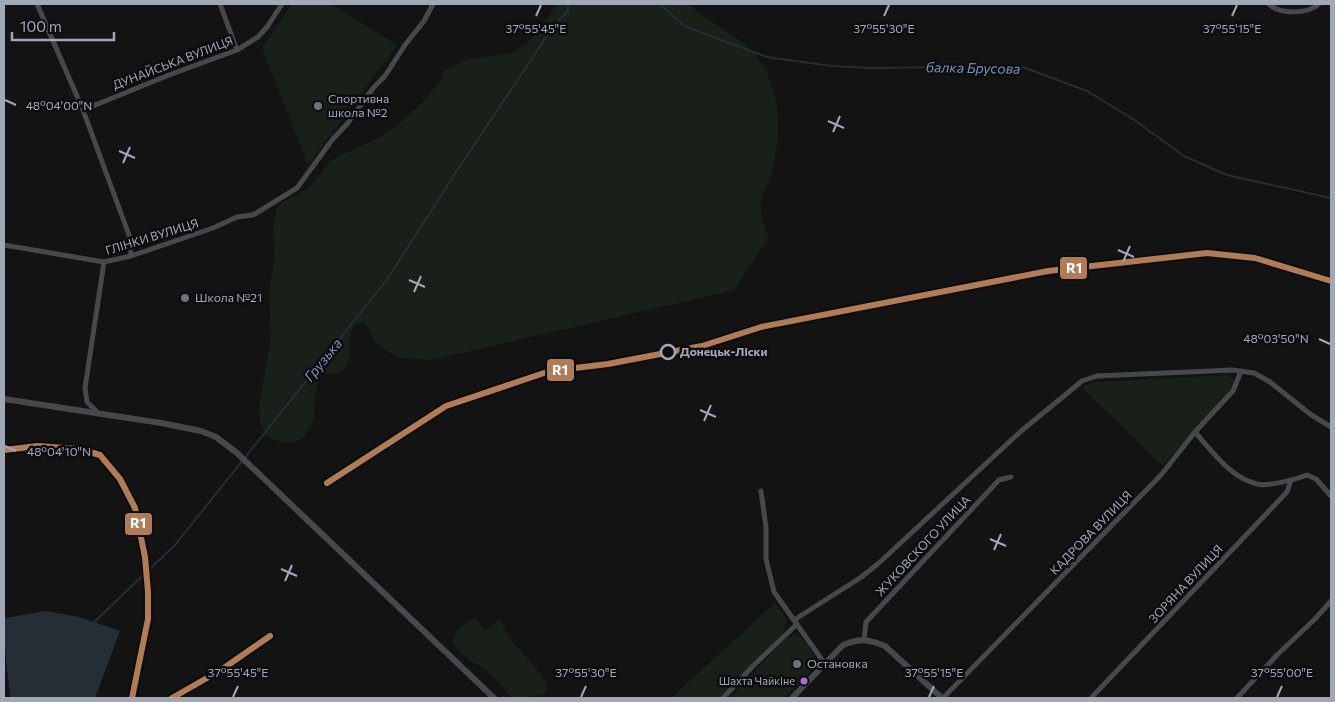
<svg xmlns="http://www.w3.org/2000/svg" width="1335" height="702" viewBox="0 0 1335 702" font-family="Commissioner,sans-serif">
	<style>
		.green { fill: #19201a }
		.water { fill: #252d35 }
		.lines { fill: none; stroke-linecap: round; stroke-linejoin: round }
		.stream { stroke: #252d35; stroke-width: 2 }
		.minor { stroke: #46484c; stroke-width: 5 }
		.tertiary { stroke: #46484c; stroke-width: 6 }
		.rail-1-casing { stroke: #0d0d0f; stroke-width: 10 }
		.rail-1 { stroke: #b07c57; stroke-width: 6 }
		.ticks { fill: none; stroke: #a2a7b6; stroke-width: 2 }
		.poi-dot { fill: #70737d; stroke: #0d0d0f; stroke-width: 2 }
		.stop-dot { fill: #0d0d0f; stroke: #a2a7b6; stroke-width: 2.5 }
		.bus-dot { fill: #b06ccc; stroke: #0d0d0f; stroke-width: 2 }
		.labels { text-anchor: middle; stroke-width: 5; stroke-linejoin: round; paint-order: stroke }
		.bus-label { font-size: 11px; fill: #a2a7b6; stroke: #0d0d0f; text-anchor: end }
		.street-label { font-size: 12px; fill: #a2a7b6; stroke: #0d0d0f }
		.poi-label { font-size: 12px; fill: #a2a7b6; stroke: #0d0d0f; text-anchor: start }
		.stop-label { font-size: 12px; font-weight: bold; fill: #a2a7b6; stroke: #0d0d0f; text-anchor: start }
		.water-label { font-size: 14px; font-style: italic; fill: #7495b5; stroke: #0d0d0f }
		.ticks-label { font-size: 12px; text-anchor: middle; fill: #a2a7b6; stroke: #0d0d0f; stroke-width: 5; stroke-linejoin: round; paint-order: stroke }
		.line-badge { stroke: #0d0d0f; stroke-width: 2 }
		.badge-label { font-size: 14px; text-anchor: middle; font-weight: bold; fill: #fff }
	</style>
	<rect width="100%" height="100%" fill="#131313"/>
	<g class="green">
		<polygon points="292,4 331,4 397,45 308,165 262,48"/>
		<path d="M556 4H688C694 8 700 14 706 18 721 28 737 36 750 49 782 81 783 133 771 175 769 184 763 192 761 200 759 212 764 226 769 237L734 290 431 360 399 358 391 354 376 343 366 324 363 322C336 330 361 360 341 371 336 374 328 374 322 375L318 382 315 396 314 419 304 437 296 442 284 443 272 439 268 436 263 430 260 422 259 405 271 337 269 294 274 258 273 230 276 209 282 203 309 188 331 160 381 137 400 123 424 101 441 80 444 71 460 62 468 59 511 53 526 44 545 23Z"/>
		<path d="M1227 375 1233 379V383L1230 391 1163 466 1083 389C1085 383 1090 383 1096 382Z"/>
		<path d="M775 603C784 615 790 618 783 633L720 698H671Z"/>
		<path d="M474 618 478 621 484 630 488 629 498 620H500C503 626 506 632 510 638 520 653 544 671 547 689L543 694 525 698 511 697C506 692 503 686 498 681 485 665 461 661 453 641 455 630 464 624 474 618Z"/>
		<path d="M794 635 801 637C808 646 819 657 814 668L785 698H730L784 640Z"/>
	</g>
	<polygon class="water" points="45,611 79,617 120,631 95,698 10,698 5,648 5,618"/>
	<g class="lines">
		<g class="stream">
			<polyline points="660,4 684,26 767,57 831,66 872,68 1020,66 1087,91 1133,119 1184,156 1227,175 1331,198"/>
			<polyline points="93,623 175,545 386,281 458,169 555,24 568,11 568,4"/>
		</g>
		<g class="minor">
			<polyline points="37,4 83,110 129,235 131,256"/>
			<polyline points="220,4 237,50"/>
			<path d="M1269 4C1279 15 1308 14 1319 4"/>
			<polyline points="83,110 169,75 237,50 258,37 267,27 282,4"/>
			<polyline points="4,245 104,262 131,256 213,228 237,217 253,215 297,188 332,140 347,124 374,87 385,76 405,45 424,21 433,4"/>
			<polyline points="98,413 87,402 85,388 104,262"/>
			<path d="M1195 432C1212 451 1231 478 1257 484 1267 487 1297 479 1307 475L1316 479 1331 496"/>
			<polyline points="761,491 766,527 766,559 774,592 825,664"/>
			<polyline points="794,620 860,578 879,563 1020,432 1082,381 1097,376 1232,370 1254,373 1270,382 1310,414 1331,427"/>
			<polyline points="864,640 866,622 999,480 1011,477"/>
			<polyline points="723,698 753,666 797,624"/>
			<polyline points="943,698 1161,475 1195,432 1233,391 1241,371"/>
			<polyline points="1091,698 1287,492 1291,480"/>
			<polyline points="1237,698 1277,655 1315,619 1331,601"/>
		</g>
		<g class="tertiary">
			<polyline points="4,399 161,423 201,431 216,437 237,453 494,698"/>
			<path d="M792 698 843 645C860 638 868 639 885 646L942 698"/>
		</g>
		<defs>
			<g id="rail-1">
				<polyline points="4,450 38,446 79,449 100,455 120,479 135,508 145,557 148,592 148,619 132,698"/>
				<polyline points="327,483 446,406 550,371 608,364 702,346 761,327 1048,271 1207,253 1255,258 1331,281"/>
				<polyline points="172,698 221,670 270,636"/>
			</g>
		</defs>
		<use href="#rail-1" class="rail-1-casing"/>
		<use href="#rail-1" class="rail-1"/>
	</g>
	<path class="ticks" d="M536 16 541 5M884 16 889 5M1232 16 1237 5M5 100 16 105M828 121 844 128M833 132 840 116M119 151 135 158M123 163 130 147M1118 250 1134 257M1123 262 1130 246M409 280 425 287M414 292 421 276M1319 339 1330 344M700 410 716 417M704 421 711 405M5 446 16 451M990 539 1006 546M994 550 1001 534M281 569 297 576M285 581 292 565M233 697 238 686M581 697 586 686M929 697 934 686M1277 697 1282 686"/>
	<g class="poi-dot">
		<circle cx="318" cy="106" r="5"/>
		<circle cx="185" cy="298" r="5"/>
		<circle cx="797" cy="664" r="5"/>
	</g>
	<circle class="stop-dot" cx="668" cy="352" r="7"/>
	<circle class="bus-dot" cx="804" cy="681" r="4.5"/>
	<g class="labels">
		<g class="bus-label">
			<text x="795" y="685">Шахта Чайкіне</text>
		</g>
		<g class="street-label">
			<text transform="translate(173 63) rotate(-21)" y="4">ДУНАЙСЬКА ВУЛИЦЯ</text>
			<text transform="translate(152 237) rotate(-17)" y="4">ГЛІНКИ ВУЛИЦЯ</text>
			<text transform="translate(1091 533) rotate(-46)" y="4">КАДРОВА ВУЛИЦЯ</text>
			<text transform="translate(923 546) rotate(-47)" y="4">ЖУКОВСКОГО УЛИЦА</text>
			<text transform="translate(1186 584) rotate(-47)" y="4">ЗОРЯНА ВУЛИЦЯ</text>
		</g>
		<g class="poi-label">
			<text x="328" y="103">Спортивна<tspan x="328" dy="14">школа №2</tspan></text>
			<text x="195" y="302">Школа №21</text>
			<text x="807" y="668">Остановка</text>
		</g>
		<g class="stop-label">
			<text x="680" y="356">Донецьк-Ліски</text>
		</g>
		<g class="water-label">
			<text transform="translate(973 68) rotate(1)" y="5">балка Брусова</text>
			<text transform="translate(323 360) rotate(-51)" y="5">Грузька</text>
		</g>
	</g>
	<g class="ticks-label">
		<text x="536" y="33">37°55'45"E</text>
		<text x="884" y="33">37°55'30"E</text>
		<text x="1232" y="33">37°55'15"E</text>
		<text x="59" y="110">48°04'00"N</text>
		<text x="1276" y="343">48°03'50"N</text>
		<text x="59" y="456">48°04'10"N</text>
		<text x="238" y="677">37°55'45"E</text>
		<text x="586" y="677">37°55'30"E</text>
		<text x="934" y="677">37°55'15"E</text>
		<text x="1282" y="677">37°55'00"E</text>
	</g>
	<g class="line-badge">
		<rect x="1059" y="256" width="29" height="24" rx="5" fill="#b07c57"/>
		<rect x="546" y="358" width="29" height="24" rx="5" fill="#b07c57"/>
		<rect x="124" y="512" width="29" height="24" rx="5" fill="#b07c57"/>
	</g>
	<g class="badge-label">
		<text x="1074" y="273">R1</text>
		<text x="560" y="375">R1</text>
		<text x="138" y="528">R1</text>
	</g>
	<rect width="1335" height="702" fill="none" stroke="#a2a7b6" stroke-width="10"/>
	<path d="M12 32v8h102v-8" fill="none" stroke="#a2a7b6" stroke-width="2.5"/>
	<text x="20" y="32" font-size="15" fill="#a2a7b6" stroke="#0d0d0f" stroke-width="4" paint-order="stroke">100 m</text>
</svg>
